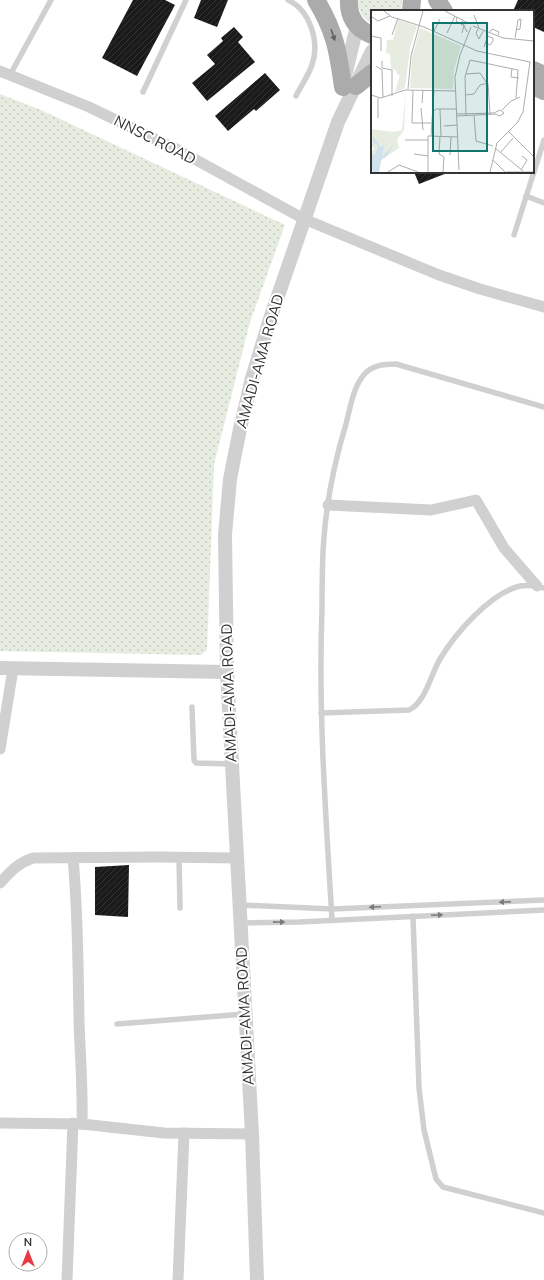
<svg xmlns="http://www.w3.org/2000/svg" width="544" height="1280" viewBox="0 0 544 1280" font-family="Mulish,sans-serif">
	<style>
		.grass { fill: url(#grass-dots) }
		.building { fill: url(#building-hatch) }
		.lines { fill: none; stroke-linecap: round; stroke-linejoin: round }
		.service { stroke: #d0d0d0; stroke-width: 5.5 }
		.minor { stroke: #d0d0d0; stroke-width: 11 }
		.tertiary { stroke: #d0d0d0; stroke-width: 14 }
		.primary { stroke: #ababab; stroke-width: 18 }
		.oneway { fill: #636363 }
		.oneway2 { fill: #7a7a7a }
		.labels { text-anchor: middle; stroke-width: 4; stroke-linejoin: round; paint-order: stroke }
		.street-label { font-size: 15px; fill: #333; stroke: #fff }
		.inset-road { fill: none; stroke: #adadad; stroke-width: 1 }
		.view { fill: #0f766e; fill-opacity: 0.15; stroke: #0f766e; stroke-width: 2 }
		.inset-edge { fill: none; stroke: #333; stroke-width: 2 }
	</style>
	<defs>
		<pattern id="grass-dots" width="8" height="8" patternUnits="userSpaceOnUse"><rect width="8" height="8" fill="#e6ecdf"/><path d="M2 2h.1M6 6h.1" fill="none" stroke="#c6cbc0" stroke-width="1.8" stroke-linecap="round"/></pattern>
		<pattern id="building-hatch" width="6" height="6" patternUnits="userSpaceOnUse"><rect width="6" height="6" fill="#1a1a1a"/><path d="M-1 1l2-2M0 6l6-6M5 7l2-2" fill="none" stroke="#333"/></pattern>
	</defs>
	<rect width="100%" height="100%" fill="#fff"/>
	<g class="grass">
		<path d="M358 0H402L401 10 372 11V24C362 18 358 11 358 0Z"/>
		<polygon points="0,94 41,110 285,225 250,322 214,464 207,650 201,655 0,651"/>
	</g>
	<g class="building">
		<polygon points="133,0 165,0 175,5 137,76 102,58"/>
		<polygon points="201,0 228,0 217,27 194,18"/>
		<polygon points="518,0 544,0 544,32 533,27 533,11 513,11"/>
		<polygon points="234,27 243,37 238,42 255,62 207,101 192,83 215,64 207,55 223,41 221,38"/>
		<polygon points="265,73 280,90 256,111 254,109 228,131 215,116"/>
		<polygon points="414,172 447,172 447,173 419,184"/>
		<polygon points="129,865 128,917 95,915 95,867"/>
	</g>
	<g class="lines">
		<g class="service">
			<path d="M288 0C310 10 320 42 312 65 308 76 301 86 296 96"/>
			<polyline points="10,75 51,0"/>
			<polyline points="143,92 186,0"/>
			<polyline points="526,196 544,203"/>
			<polyline points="514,235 544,140"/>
			<polyline points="192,707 194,760 196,763 231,764"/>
			<path d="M321 713 409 710C425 703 431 674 440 659 455 634 490 593 520 586 527 585 537 586 544 588"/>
			<polyline points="179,857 180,908"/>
			<polyline points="241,905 332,909 544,900"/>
			<polyline points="413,916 419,1088 424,1130 436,1179 443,1187 544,1213"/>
			<path d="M332 920C326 816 318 713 322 609 322 585 322 561 324 537 327 499 335 460 346 424 350 409 353 388 363 376 371 365 384 364 396 364L544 407"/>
			<polyline points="240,923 300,922 544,910"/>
			<polyline points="117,1024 245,1014"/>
		</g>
		<g class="minor">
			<polyline points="0,71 89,107 178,150 304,219 439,275 480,289 544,307"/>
			<polyline points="328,505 431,510 476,500 504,548 537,586"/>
			<polyline points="0,749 13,669"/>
			<path d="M73 858C78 911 78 966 79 1020 80 1054 83 1089 82 1124"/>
			<path d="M0 883C11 871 18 863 33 858L159 857 236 858"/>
			<polyline points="0,1123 82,1124 164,1133 252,1134"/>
			<polyline points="67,1280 73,1123"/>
			<polyline points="178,1280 184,1133"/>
		</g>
		<g class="tertiary">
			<polyline points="344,80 357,26"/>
			<polyline points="0,668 227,672"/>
			<polyline points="257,1280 252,1134 227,672 225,535 230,479 240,429 252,378 270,319 338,122 372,51"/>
		</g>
		<g class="primary">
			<path d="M316 0C335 31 338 51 343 87"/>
			<path d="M349 0C348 17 356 29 372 35"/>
			<polyline points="437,0 444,11"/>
			<polyline points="411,11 412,0"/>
			<polyline points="533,70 544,75"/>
			<polyline points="356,86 372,73"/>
			<polyline points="533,86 544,91"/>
		</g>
	</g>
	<defs><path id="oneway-solid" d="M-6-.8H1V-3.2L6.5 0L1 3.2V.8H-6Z"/></defs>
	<use class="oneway" href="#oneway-solid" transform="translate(333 35) rotate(71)"/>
	<g class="oneway2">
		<use href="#oneway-solid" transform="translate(505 902) rotate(178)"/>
		<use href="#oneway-solid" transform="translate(375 907) rotate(178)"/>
		<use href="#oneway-solid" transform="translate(437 915) rotate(-3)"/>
		<use href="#oneway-solid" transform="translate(279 922) rotate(-1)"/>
	</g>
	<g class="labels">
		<g class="street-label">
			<text transform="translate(155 140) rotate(27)" y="5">NNSC ROAD</text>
			<text transform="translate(260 361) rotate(-74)" y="5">AMADI-AMA ROAD</text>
			<text transform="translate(229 693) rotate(-92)" y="5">AMADI-AMA ROAD</text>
			<text transform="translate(245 1016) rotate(-93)" y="5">AMADI-AMA ROAD</text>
		</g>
	</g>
	<g transform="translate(371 10)">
		<rect width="163" height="163" fill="#fff"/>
		<path d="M27 10 46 16 39 38 34 78 24 82 29 65 26 64 25 60 20 59 19 44 15 43 16 30H22ZM49 18 90 36 83 60 82 79 39 78 41 48Z" fill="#e6ecdf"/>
		<path d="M35 82 33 120 26 130 28 138 10 150 8 162 0 152V143L3 139 0 135V119L23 122 31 120Z" fill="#e6ecdf"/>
		<path d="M2 126 10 137 13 135 11 147 23 134 16 146 10 150 8 162H0V144L4 145 7 136 2 132Z" fill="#cfe2ee"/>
		<path class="inset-road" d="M13 1 21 7 53 17 106 41 159 52 152 102 146 113 126 133 119 162M74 1 97 13M103 5 108 18M1 7 7 11 19 6M86 7 85 11 93 16 91 23M91 11 96 22M102 16 132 28 163 31M107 19 105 23 108 29 112 21M63 21 69 9M119 22 121 19 128 22 127 25M76 23 84 6M21 25 27 8M0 26 10 28V41M144 28 147 10 150 9 149 19 145 20M114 33 119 35 122 31V28L116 26M113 37 117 25M11 51V58L21 60V86M5 56 11 60 12 87M141 58 140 67 148 68M95 64 109 63 115 72M37 79 40 46 52 1M42 80 41 113H60M0 85 10 88 34 80 84 81M94 85 103 84 109 75 117 73 119 104M51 93 52 80M50 98 52 120M69 99 70 126M131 100 140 91 149 87M61 103 65 99H85M86 104 123 103 129 100 133 103 129 106 124 104 86 106M95 105 94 67 99 50 147 60 145 88M103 105 105 131 122 136M7 108V88M73 116 86 115M137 121 163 147M60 126 63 80M69 126 68 144 73 147 72 162M34 130H57M124 138 152 161M130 142 142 128M43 144 57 146M79 145 80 127M122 150 134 162M88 160 84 67 89 45 100 17M150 160 156 150 151 146M17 162 28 155 47 162M57 162V126L87 127M135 162H163"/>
		<path class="view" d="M62 13H116V141H62Z"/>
		<rect width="163" height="163" class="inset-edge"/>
	</g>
	<g transform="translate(28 1252)"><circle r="19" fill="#ffffff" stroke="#adadad"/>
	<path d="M0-3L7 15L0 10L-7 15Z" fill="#e63946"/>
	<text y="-6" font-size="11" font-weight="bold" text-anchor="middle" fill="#333333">N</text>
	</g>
</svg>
